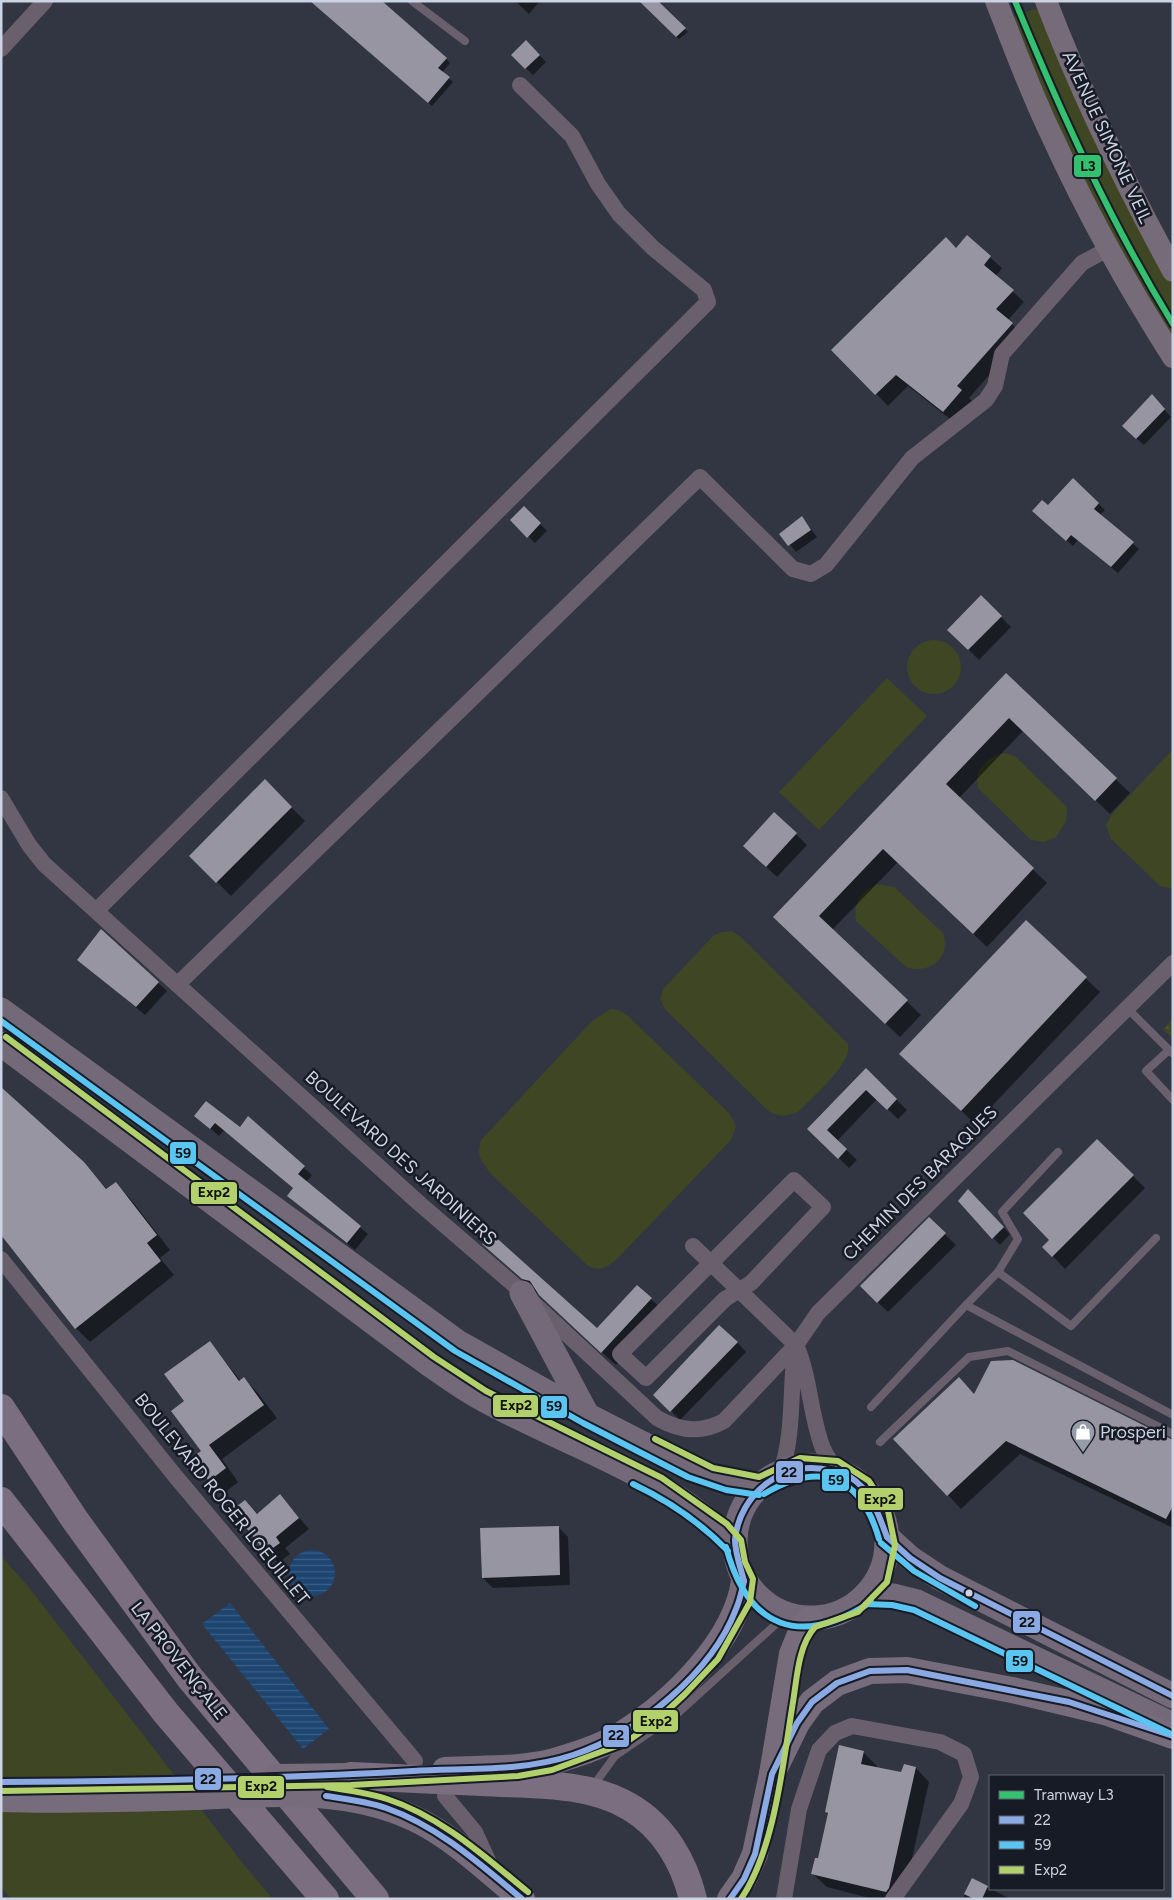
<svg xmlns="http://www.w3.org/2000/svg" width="1174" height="1900" viewBox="0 0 1174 1900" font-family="Figtree,sans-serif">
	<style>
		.grass { fill: #3f4623 }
		.park { fill: url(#park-dots) }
		.water { fill: url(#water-rules) }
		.shadow { fill: #0007 }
		.building { fill: #9695a1 }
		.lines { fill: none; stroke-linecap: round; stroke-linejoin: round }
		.service { stroke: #6a606d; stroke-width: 8 }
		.minor { stroke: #6a606d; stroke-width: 16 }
		.secondary { stroke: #766b79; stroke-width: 22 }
		.primary { stroke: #736979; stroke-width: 25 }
		.trunk { stroke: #776c7c; stroke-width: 26 }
		.motorway { stroke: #7b6e80; stroke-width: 28 }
		.trunk-bridge { stroke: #776c7c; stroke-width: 26 }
		.bus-1-casing { stroke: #161b25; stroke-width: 10 }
		.bus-2-casing { stroke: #161b25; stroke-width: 10 }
		.bus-3-casing { stroke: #161b25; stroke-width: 10 }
		.bus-1 { stroke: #8ba9e3; stroke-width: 6 }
		.bus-2 { stroke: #5bc5f2; stroke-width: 6 }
		.bus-3 { stroke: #b2d06c; stroke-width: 6 }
		.tram-1-casing { stroke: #161b25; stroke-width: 10 }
		.tram-1 { stroke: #33c06f; stroke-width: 6 }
		.bus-dot { fill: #ccd3e2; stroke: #161b25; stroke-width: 2 }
		.labels { text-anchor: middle; stroke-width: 5; stroke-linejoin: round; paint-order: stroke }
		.street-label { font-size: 18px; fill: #ccd3e2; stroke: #161b25 }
		.poi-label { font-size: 18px; fill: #ccd3e2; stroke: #161b25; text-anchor: start }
		.line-badge { stroke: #161b25; stroke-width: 2 }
		.pale-badge-label { font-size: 14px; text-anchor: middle; font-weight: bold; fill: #111 }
	</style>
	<defs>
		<pattern id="park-dots" width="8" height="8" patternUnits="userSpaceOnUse" patternTransform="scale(1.25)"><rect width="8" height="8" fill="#3f4623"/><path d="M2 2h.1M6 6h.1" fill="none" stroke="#5a6043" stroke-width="1.8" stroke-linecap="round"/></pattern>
		<pattern id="water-rules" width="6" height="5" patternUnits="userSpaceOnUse" patternTransform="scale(1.25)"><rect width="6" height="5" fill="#1d4571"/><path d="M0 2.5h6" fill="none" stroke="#3d5f85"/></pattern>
	</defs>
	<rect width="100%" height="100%" fill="#313642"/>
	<g class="grass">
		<polygon points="1033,9 1039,10 1135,221 1173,286 1173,342 1086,188 1013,21 1015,17"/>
		<circle cx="934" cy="667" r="27"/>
		<polygon points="887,678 927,716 819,830 779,792"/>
		<polygon points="1173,749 1173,889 1160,886 1111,839 1106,825 1112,814"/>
		<path d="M1006 753 1016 757 1067 807 1066 822 1055 838 1043 842 1031 840 979 789C971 771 990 754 1006 753Z"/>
		<path d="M877 884 894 887 943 933C952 958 929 975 906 967L856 921C853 903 860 892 877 884Z"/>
		<path d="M732 931 742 938 848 1044C854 1062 810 1099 798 1112 787 1117 777 1117 767 1110L665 1009 660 999 663 989 714 935 722 932Z"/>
		<path d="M611 1009 618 1010 627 1015 730 1114 736 1126 731 1140 615 1261C606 1268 598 1272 587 1265L491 1174C481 1161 476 1156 481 1140L593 1020Z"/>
		<polygon points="1,1556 27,1585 245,1866 273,1899 11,1899 1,1887"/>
	</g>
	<polygon class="park" points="1173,1019 1173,1039 1163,1029"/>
	<g class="water">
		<circle cx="312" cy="1573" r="23"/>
		<polygon points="230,1603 329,1729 303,1749 202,1624"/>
	</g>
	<g class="shadow">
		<polygon points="311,1 446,59 450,63 442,73 453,82 432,106"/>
		<polygon points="515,1 540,1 529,14"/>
		<polygon points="641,1 657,1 688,32 679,39"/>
		<polygon points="526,41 546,62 533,75 512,55"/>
		<polygon points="967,237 1002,268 996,276 1024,302 1008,320 1024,336 969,398 973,402 955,423 908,386 888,406 833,350 956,249"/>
		<polygon points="1158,402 1171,417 1144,445 1130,433"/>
		<polygon points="1073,480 1105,510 1100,515 1139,549 1118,573 1078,540 1073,546 1040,517"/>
		<polygon points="524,507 547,531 535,543 512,520"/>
		<polygon points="802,518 817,537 796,552 781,534"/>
		<polygon points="981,597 1011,627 979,660 949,630"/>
		<polygon points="1007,675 1130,793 1110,814 1023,731 959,798 1047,883 987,947 898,862 832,930 921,1015 900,1037 788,931"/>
		<polygon points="265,781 305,821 231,896 191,856"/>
		<polygon points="775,814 807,845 777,877 755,856"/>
		<polygon points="1026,921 1100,992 975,1124 915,1067"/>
		<polygon points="102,931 167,991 145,1015 79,960"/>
		<polygon points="866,1070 907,1110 898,1119 877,1099 837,1141 857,1160 849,1168 809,1129"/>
		<polygon points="196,1116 240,1129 249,1118 312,1175 306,1182 368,1234 355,1250 296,1203 294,1189 224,1130 219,1136"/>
		<polygon points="1097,1140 1145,1188 1065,1269 1044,1247 1051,1241"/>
		<polygon points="83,1163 108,1190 116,1184 129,1197 170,1250 160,1258 174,1275 90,1342 76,1328"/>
		<polygon points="968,1191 1010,1234 1000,1245 959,1201"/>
		<polygon points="929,1219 956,1245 888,1312 861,1286"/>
		<polygon points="483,1244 597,1330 637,1286 665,1312 616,1365"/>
		<polygon points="209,1342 241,1381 244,1379 257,1392 277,1418 222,1459 238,1482 223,1494 210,1480 203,1451 186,1401"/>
		<polygon points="737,1342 746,1352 680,1420 655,1395"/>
		<polygon points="959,1379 975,1395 1173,1442 1173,1528 1020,1454 961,1509 948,1495"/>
		<polygon points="280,1496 309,1529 285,1548 290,1554 278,1563 233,1510 245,1502 258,1514"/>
		<polygon points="558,1527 568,1537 570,1585 493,1588 483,1578"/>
		<polygon points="863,1752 877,1766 877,1769 902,1774 916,1768 929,1782 903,1899 873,1899 827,1887 813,1874 819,1859 829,1815 826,1812"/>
		<polygon points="972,1880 1011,1899 963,1899"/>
	</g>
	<g class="building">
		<polygon points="310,1 382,1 447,58 438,68 450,77 428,103"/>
		<polygon points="639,1 658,1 686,28 676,37"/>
		<polygon points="526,40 540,55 525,69 511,55"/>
		<polygon points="967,235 991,256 984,265 1014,290 996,309 1013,323 957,386 962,390 943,412 896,375 875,395 831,350 946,237 956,248"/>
		<polygon points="1152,394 1165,409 1136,439 1122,426"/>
		<polygon points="1073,478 1099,503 1094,509 1134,542 1111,567 1071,535 1066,541 1032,511 1042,500 1048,505"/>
		<polygon points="524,506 541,523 527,538 510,520"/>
		<polygon points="802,516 811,530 788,546 779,534"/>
		<polygon points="981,595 1002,616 968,650 947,630"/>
		<polygon points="1006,673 1117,778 1095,801 1009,718 946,784 1034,868 973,934 883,849 819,916 908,1000 885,1024 773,917"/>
		<polygon points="265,779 292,807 216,883 189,856"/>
		<polygon points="774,812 797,833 766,867 743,846"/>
		<polygon points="1026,920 1087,977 961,1111 899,1054"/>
		<polygon points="101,929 159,982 136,1007 77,960"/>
		<polygon points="866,1068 897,1099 887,1110 866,1090 827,1130 847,1149 838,1159 807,1129"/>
		<polygon points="1,1087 84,1162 106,1189 116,1182 157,1235 147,1243 161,1261 75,1329 1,1235"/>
		<polygon points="206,1101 240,1127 248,1116 305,1166 298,1174 361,1226 347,1243 287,1196 293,1188 215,1123 210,1129 194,1116"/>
		<polygon points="1097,1139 1134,1175 1052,1257 1042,1247 1049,1240 1023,1213"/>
		<polygon points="968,1189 1004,1227 992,1239 958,1201"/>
		<polygon points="929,1217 946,1233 877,1303 860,1286"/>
		<polygon points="491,1233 597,1328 637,1285 652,1298 601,1353 539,1295 530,1281 522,1279 482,1244"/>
		<polygon points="719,1325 738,1342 670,1412 653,1395"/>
		<polygon points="210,1341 239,1381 244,1377 264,1405 209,1445 226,1468 209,1481 191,1458 201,1451 171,1411 184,1401 164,1374"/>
		<polygon points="1013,1360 1173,1440 1173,1506 1166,1519 1006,1441 947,1496 893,1439 959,1377 974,1394 991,1361"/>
		<polygon points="280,1494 299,1518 276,1537 280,1543 266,1553 232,1510 245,1500 257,1514"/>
		<polygon points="559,1526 560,1575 482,1578 480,1528"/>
		<polygon points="839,1745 864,1751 861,1764 901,1772 904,1764 916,1767 889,1888 886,1892 811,1874 815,1858 818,1858 828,1813 825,1812"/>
		<polygon points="972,1878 988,1886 982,1899 974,1899 964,1894"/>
	</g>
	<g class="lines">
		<g class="service">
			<polyline points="412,1 465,41"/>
			<polyline points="1127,1008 1172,1053"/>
			<polyline points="1169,1050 1146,1071 1173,1100"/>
			<polyline points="998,1272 1018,1239 1002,1212 1058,1152"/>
			<polyline points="966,1305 998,1272 1071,1326 1156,1238"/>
			<polyline points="871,1407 966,1305 1173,1415"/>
			<polyline points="880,1442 969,1357 1008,1351 1173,1434"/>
			<polyline points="593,1786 615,1756 678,1713 786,1615"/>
		</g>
		<g class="minor">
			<polyline points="1,49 45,1"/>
			<path d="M1 798 29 845 44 864 420 1204 513 1284 657 1418C679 1431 701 1434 724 1421L796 1345 818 1313 1173 963"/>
			<polyline points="97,910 708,302 704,290 653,248 619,214 598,184 572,136 520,85"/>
			<polyline points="178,984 700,477 793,569 811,574 826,565 912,458 986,400 995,386 1002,354 1082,263 1108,249"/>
			<polygon points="794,1180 823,1207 751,1283 725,1299 646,1378 620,1354"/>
			<path d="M693 1246 796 1345C810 1377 810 1413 822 1446 825 1454 831 1462 835 1470"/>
			<polyline points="1,1259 176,1477 415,1761"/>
			<path d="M781 1472C795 1431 789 1387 796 1345"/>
			<polyline points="445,1796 475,1832 491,1867"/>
			<polyline points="784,1899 799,1809 819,1750 835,1733 852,1726 940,1742 964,1754 971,1777 961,1804 893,1899"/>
		</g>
		<g class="secondary">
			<path d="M996 1C1014 46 1030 91 1051 134 1086 211 1127 285 1173 357"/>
			<path d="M1046 1C1082 95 1125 183 1173 271"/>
		</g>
		<g class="primary">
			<polyline points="1,1010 459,1343 587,1415 692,1469 728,1481 760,1486"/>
			<path d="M1 1044 429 1364C447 1376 464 1389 483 1399 562 1443 675 1478 734 1545"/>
			<polyline points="522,1293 587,1415"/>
			<circle cx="811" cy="1542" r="76"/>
			<polyline points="887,1537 910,1558 940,1578 1173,1696"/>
			<polyline points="866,1595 893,1596 917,1602 1173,1725"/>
		</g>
		<g class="trunk">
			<path d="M445 1770C480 1768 517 1770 551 1762 575 1755 601 1747 622 1734 672 1703 736 1641 744 1581"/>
			<polyline points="772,1774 797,1723 812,1702 837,1683 870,1671 907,1670 1012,1690 1105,1712 1173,1736"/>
			<polyline points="730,1899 744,1879 755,1854 772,1774 792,1654 803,1627 810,1619"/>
		</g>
		<g class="motorway">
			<polyline points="1,1408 75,1520 190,1678 375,1899"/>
			<polyline points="1,1501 166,1713 325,1899"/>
			<path d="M351 1776C394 1778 438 1780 481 1782 529 1785 587 1781 630 1807 664 1827 684 1862 693 1899"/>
		</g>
		<g class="trunk-bridge">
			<polyline points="277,1777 351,1776"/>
			<path d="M1 1799C65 1801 130 1799 194 1797 267 1794 344 1786 413 1818 454 1837 488 1871 522 1899"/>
		</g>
		<defs>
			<g id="bus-1">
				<polyline points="887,1537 910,1558 940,1578 1173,1696"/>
				<path d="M744 1581C741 1569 735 1553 735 1540 739 1493 786 1457 832 1471 837 1473 845 1474 850 1477 872 1491 878 1514 887 1537"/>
				<path d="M1 1782C138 1781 276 1779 413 1771 466 1768 522 1772 573 1755 637 1734 712 1673 736 1609 740 1600 742 1590 744 1581"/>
				<path d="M326 1796C346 1799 366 1801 386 1808 438 1826 480 1864 522 1899"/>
				<polyline points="730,1899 744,1879 755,1854 772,1774 797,1723 812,1702 837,1683 870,1671 907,1670 1069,1702 1173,1736"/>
			</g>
			<g id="bus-2">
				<polyline points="1,1021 455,1351 583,1423 688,1477 726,1490 759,1495"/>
				<path d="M633 1484C669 1501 700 1522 728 1551"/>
				<path d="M764 1494C821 1460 861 1476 879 1539"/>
				<polyline points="881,1543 914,1571 975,1606"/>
				<path d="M726 1547C748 1629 800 1648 871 1602"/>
				<polyline points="866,1604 892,1605 914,1610 1169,1733"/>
			</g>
			<g id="bus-3">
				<path d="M655 1439 713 1468 759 1477 800 1458 838 1461 869 1481 888 1511 895 1545 887 1582 858 1612 815 1627C798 1646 797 1678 793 1702 783 1762 775 1849 741 1899"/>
				<path d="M327 1787C348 1790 368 1793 387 1799 442 1817 485 1857 528 1892"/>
				<polyline points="1,1791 351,1785 518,1776 552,1770 625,1743 655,1722 685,1694 718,1659 750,1602 753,1579 745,1562 741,1540 727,1524 662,1478 486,1391 434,1357 6,1037"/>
			</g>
		</defs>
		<use href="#bus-1" class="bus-1-casing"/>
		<use href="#bus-2" class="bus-2-casing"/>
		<use href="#bus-3" class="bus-3-casing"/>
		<use href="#bus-1" class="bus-1"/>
		<use href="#bus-2" class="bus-2"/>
		<use href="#bus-3" class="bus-3"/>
		<defs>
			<path id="tram-1" d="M1015 1C1061 113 1110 221 1173 324"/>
		</defs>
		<use href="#tram-1" class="tram-1-casing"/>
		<use href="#tram-1" class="tram-1"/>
	</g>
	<defs>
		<symbol id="shop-pin" viewBox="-11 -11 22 30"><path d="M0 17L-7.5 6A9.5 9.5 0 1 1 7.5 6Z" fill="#969caa" stroke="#161b25"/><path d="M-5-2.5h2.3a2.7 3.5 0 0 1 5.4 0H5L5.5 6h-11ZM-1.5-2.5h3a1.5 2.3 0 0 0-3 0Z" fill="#fff"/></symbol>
	</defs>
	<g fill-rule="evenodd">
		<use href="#shop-pin" x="1069" y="1418" width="28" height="38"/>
	</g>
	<circle class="bus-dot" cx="969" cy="1593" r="4.5"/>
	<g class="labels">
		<g class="street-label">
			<text transform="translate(1107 137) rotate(65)" y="6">AVENUE SIMONE VEIL</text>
			<text transform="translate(401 1158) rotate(42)" y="6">BOULEVARD DES JARDINIERS</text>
			<text transform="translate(920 1183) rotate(-45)" y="6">CHEMIN DES BARAQUES</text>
			<text transform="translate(222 1499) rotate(51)" y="6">BOULEVARD ROGER LOEUILLET</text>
			<text transform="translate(179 1661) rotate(52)" y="6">LA PROVENÇALE</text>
		</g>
		<g class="poi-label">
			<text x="1100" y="1438">Prosperi</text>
		</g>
	</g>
	<g class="line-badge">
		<rect x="1073" y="154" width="29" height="24" rx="5" fill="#33c06f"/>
		<rect x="169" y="1141" width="28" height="24" rx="5" fill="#5bc5f2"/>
		<rect x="190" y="1181" width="48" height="24" rx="5" fill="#b2d06c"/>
		<rect x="492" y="1394" width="47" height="24" rx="5" fill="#b2d06c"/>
		<rect x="540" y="1395" width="28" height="24" rx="5" fill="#5bc5f2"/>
		<rect x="775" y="1460" width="29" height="24" rx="5" fill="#8ba9e3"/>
		<rect x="821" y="1468" width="29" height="24" rx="5" fill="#5bc5f2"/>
		<rect x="857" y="1487" width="47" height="24" rx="5" fill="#b2d06c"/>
		<rect x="1012" y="1610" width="29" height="24" rx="5" fill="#8ba9e3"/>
		<rect x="1005" y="1649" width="29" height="24" rx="5" fill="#5bc5f2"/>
		<rect x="632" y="1709" width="47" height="24" rx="5" fill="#b2d06c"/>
		<rect x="602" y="1724" width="28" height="24" rx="5" fill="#8ba9e3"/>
		<rect x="194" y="1767" width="28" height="24" rx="5" fill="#8ba9e3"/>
		<rect x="237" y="1775" width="48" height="24" rx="5" fill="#b2d06c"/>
	</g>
	<g class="pale-badge-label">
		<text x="1088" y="171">L3</text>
		<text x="183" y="1158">59</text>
		<text x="214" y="1197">Exp2</text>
		<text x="516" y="1410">Exp2</text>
		<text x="554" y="1411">59</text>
		<text x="789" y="1477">22</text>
		<text x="836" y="1485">59</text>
		<text x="880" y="1504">Exp2</text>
		<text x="1027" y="1627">22</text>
		<text x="1020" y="1666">59</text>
		<text x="656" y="1726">Exp2</text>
		<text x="616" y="1740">22</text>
		<text x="208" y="1784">22</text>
		<text x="261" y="1791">Exp2</text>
	</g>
	<rect width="1174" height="1900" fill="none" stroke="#ccd3e2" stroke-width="5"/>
	<rect x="989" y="1775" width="175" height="115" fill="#161b25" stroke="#5f6571"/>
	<rect x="999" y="1791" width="25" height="8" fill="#33c06f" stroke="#5f6571"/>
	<text x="1034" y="1800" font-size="15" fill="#ccd3e2">Tramway L3</text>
	<rect x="999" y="1816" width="25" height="8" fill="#8ba9e3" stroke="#5f6571"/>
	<text x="1034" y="1825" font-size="15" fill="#ccd3e2">22</text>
	<rect x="999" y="1841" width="25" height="8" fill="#5bc5f2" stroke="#5f6571"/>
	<text x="1034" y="1850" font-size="15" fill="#ccd3e2">59</text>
	<rect x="999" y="1866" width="25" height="8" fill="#b2d06c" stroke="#5f6571"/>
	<text x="1034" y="1875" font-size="15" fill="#ccd3e2">Exp2</text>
</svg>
